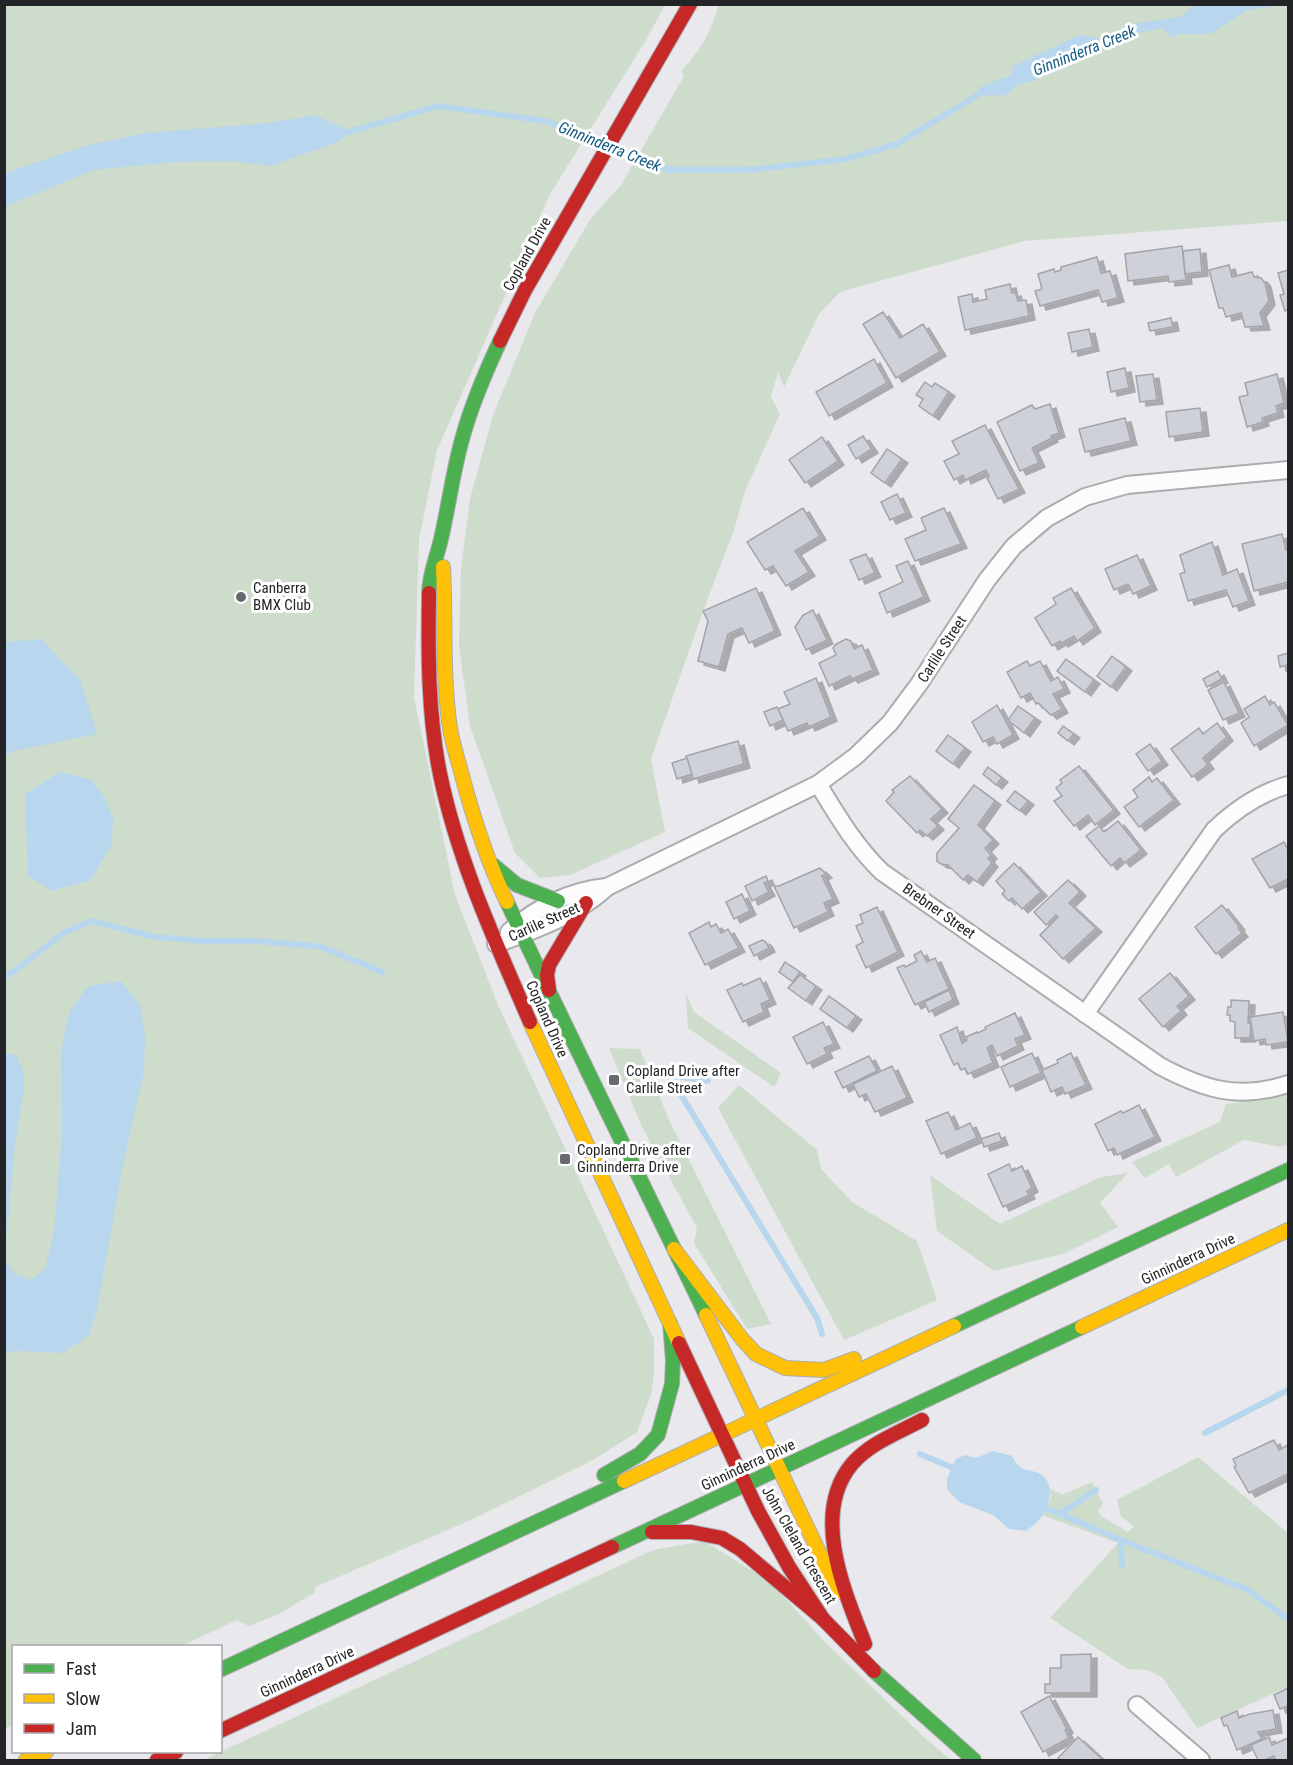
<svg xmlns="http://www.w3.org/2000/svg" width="1293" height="1765" viewBox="0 0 1293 1765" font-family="'Roboto Condensed',sans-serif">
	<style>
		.green { fill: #cedccb }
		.water { fill: #b8d6ed }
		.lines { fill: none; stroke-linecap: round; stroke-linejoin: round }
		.stream { stroke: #b8d6ed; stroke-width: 6 }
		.building { fill: #ced0da; stroke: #a4a4a8; stroke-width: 1.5; filter: url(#shadow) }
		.street-casing { stroke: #acacaf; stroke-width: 20 }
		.fast-casing { stroke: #acacaf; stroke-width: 16 }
		.slow-casing { stroke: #acacaf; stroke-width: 16 }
		.jam-casing { stroke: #acacaf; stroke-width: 16 }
		.street { stroke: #fcfcfc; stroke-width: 16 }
		.fast { stroke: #4caf50; stroke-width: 14 }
		.slow { stroke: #ffc107; stroke-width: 14 }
		.jam { stroke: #c62828; stroke-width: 14 }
		.poi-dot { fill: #68696c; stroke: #fff; stroke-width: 2 }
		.labels { text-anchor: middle; stroke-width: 6; stroke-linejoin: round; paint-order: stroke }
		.street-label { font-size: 15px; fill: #232427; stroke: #fff }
		.poi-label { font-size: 15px; fill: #232427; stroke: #fff; text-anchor: start }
		.water-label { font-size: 16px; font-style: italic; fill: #155a82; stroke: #fff }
	</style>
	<defs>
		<filter id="shadow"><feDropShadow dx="6" dy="4" stdDeviation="0" flood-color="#0004"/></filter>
	</defs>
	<rect width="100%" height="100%" fill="#e8e8ed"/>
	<g class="green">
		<polygon points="4,5 665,5 646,40 550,194 437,450 419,540 414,697 455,895 498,1005 654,1339 654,1372 651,1395 637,1432 593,1460 473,1519 315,1587 314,1593 279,1614 249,1626 237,1620 181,1646 14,1646 13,1724 5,1729"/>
		<path d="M719 5H1288V221L1024 241 840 292 819 314 784 387 778 372 771 397 780 414 745 491 734 530 703 611 651 759 665 832 570 875 540 878 515 853 470 726 459 646 461 568 470 499 493 415 535 313 591 218 621 185 684 76 682 70C701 51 711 30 719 5Z"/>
		<polygon points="686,993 694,1012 781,1073 774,1087 688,1028"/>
		<polygon points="609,1048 640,1049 670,1122 771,1324 747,1329 694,1243 697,1228 642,1127"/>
		<polygon points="739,1085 817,1150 821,1169 852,1202 917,1241 937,1300 844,1340 718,1108"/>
		<polygon points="1288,1092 1288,1144 1281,1147 1244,1140 1176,1177 1169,1164 1145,1178 1132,1162 1220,1122 1226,1104 1271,1098"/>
		<polygon points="1128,1173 1100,1203 1118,1227 1063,1254 994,1271 937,1231 930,1175 1000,1224 1101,1177"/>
		<polygon points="1198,1457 1288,1533 1288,1687 1197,1728 1162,1677 1147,1670 1128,1669 1050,1618 1118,1543 1042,1515 1051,1497 1049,1488 1062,1495 1092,1482 1103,1504 1098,1510 1101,1516 1128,1532 1134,1526 1121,1517 1117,1500"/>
		<polygon points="704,1541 770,1582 825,1642 926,1739 951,1760 203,1760 653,1550"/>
	</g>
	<g class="water">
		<polygon points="1251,4 1252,7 1210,34 1179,34 1172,38 1162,28 1133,34 1131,24 1180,17 1194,5"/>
		<polygon points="1080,35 1103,39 1091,55 1056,72 1017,86 1006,95 975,96 980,87 1011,75 1013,66"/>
		<polygon points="316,115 350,131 340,141 271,166 228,161 176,162 93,170 5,207 5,173 85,146 146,133 267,123"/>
		<polygon points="41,639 80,680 97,734 9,752 5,760 5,645 6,642"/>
		<polygon points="60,772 91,780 103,795 113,818 112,843 91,880 52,891 28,876 25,794"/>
		<polygon points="121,981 140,1005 145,1037 144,1072 123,1165 97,1310 89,1335 63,1353 17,1351 5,1352 5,1258 14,1274 31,1280 45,1269 54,1232 62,1134 61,1052 69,1012 88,986"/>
		<polygon points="5,1052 17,1056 23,1070 24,1087 15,1145 5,1253"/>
		<path d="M993 1451 1012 1456C1022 1474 1023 1467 1038 1473 1058 1481 1049 1511 1037 1522 1034 1526 1029 1528 1026 1531L1009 1529 993 1515 959 1502 947 1489V1479L956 1459 965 1455 976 1458Z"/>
	</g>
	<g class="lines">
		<g class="stream">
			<polyline points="1246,7 1269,4"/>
			<polyline points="1097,41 1131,28 1139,27"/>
			<polyline points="345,133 438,106 546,121 669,170 748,170 846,159 897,144 981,93"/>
			<polyline points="4,977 23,965 63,933 92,921 154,937 202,941 259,941 322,947 382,972"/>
			<polyline points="640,1068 669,1075 817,1318 822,1334"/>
			<polyline points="669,1075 708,1081"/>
			<polyline points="1205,1433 1288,1390"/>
			<polyline points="920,1454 958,1470"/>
			<polyline points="1039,1505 1121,1540 1248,1590 1288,1619"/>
			<polyline points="1060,1514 1096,1490"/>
			<polyline points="1121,1540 1122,1565"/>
		</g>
	</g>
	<g class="building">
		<polygon points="1182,246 1186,280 1169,282 1168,276 1128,281 1125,254"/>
		<polygon points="1200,249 1202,272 1185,274 1183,251"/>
		<polygon points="1097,257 1101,273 1110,271 1118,298 1102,302 1098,290 1040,306 1035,291 1042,289 1038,274 1054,269 1055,272 1061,270 1061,267"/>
		<polygon points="1229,265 1232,277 1252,272 1254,277 1261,278 1265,283 1269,301 1260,313 1264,326 1245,327 1241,313 1226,317 1223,308 1219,308 1209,270"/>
		<polygon points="1288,270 1288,309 1285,311 1280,295 1284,294 1278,273"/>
		<polygon points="1010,284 1012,293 1015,292 1018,301 1026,300 1029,316 965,330 958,297 972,294 973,302 987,299 985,290"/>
		<polygon points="883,312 900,338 923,324 940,352 896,378 863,324"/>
		<polygon points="1171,318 1173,327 1150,331 1148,323"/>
		<polygon points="1089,329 1093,347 1072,352 1068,333"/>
		<polygon points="874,359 887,383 829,416 816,392"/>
		<polygon points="1125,368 1129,388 1111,392 1107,372"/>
		<polygon points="1153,374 1157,400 1140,402 1136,376"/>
		<polygon points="1277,374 1284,403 1276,406 1278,413 1262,418 1263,422 1247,427 1239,397 1248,395 1245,383"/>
		<polygon points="925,382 932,387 935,383 949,392 933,416 919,406 923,399 916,395"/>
		<polygon points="1050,404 1059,433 1051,436 1052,438 1032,448 1039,463 1020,471 997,422 1032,405 1035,409"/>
		<polygon points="1200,408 1203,432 1169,437 1166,412"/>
		<polygon points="1125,418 1131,441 1085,452 1079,429"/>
		<polygon points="985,425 1019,489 998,499 987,478 989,476 986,470 965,480 963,475 954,480 944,461 959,454 952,441"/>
		<polygon points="863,436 872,449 856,459 848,445"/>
		<polygon points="822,437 838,461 805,483 789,460"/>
		<polygon points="887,449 902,459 885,483 871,473"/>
		<polygon points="897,494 906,513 890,520 881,502"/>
		<polygon points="803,508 820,536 795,551 809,572 786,586 773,566 765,570 747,542"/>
		<polygon points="944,508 961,544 915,561 905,539 926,530 921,518"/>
		<polygon points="1282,534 1286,550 1288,549 1288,582 1254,591 1242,544"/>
		<polygon points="1212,542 1223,575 1237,569 1249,601 1233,607 1226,590 1188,601 1180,574 1185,572 1180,555"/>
		<polygon points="866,554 875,573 859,580 850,560"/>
		<polygon points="1137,555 1151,586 1133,594 1128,584 1114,590 1105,569"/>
		<polygon points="908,561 924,597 887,613 879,593 903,582 896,566"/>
		<polygon points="756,588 775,631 749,643 742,628 728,634 719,667 698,661 708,621 703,611"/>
		<polygon points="1071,588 1095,628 1077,641 1074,636 1062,643 1060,641 1052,646 1035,618 1056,604 1053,598"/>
		<polygon points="813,610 827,640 806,650 795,627 803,615"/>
		<polygon points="846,639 851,641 854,649 862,645 873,670 852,679 850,676 829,686 819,663 836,655 833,648 836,644"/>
		<polygon points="1288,653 1288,665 1280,667 1278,656"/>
		<polygon points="1112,656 1126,667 1111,687 1097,676"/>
		<polygon points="1066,659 1094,680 1085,692 1057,671"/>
		<polygon points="1027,661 1030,666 1040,661 1051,681 1058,677 1064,689 1053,694 1062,709 1051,715 1038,703 1036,704 1030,693 1021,698 1007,672"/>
		<polygon points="1218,671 1222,679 1207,687 1203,679"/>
		<polygon points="816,678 831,717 809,727 807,723 788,731 778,709 790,704 784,692"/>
		<polygon points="1224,682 1239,713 1223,720 1208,690"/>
		<polygon points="1265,696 1270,705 1274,702 1288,725 1254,746 1241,723 1249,717 1244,709"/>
		<polygon points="997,705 1013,735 997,744 993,737 983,742 972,722"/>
		<polygon points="1018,706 1035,718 1024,733 1008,720"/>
		<polygon points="777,707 783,720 770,726 764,712"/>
		<polygon points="1217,723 1227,737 1203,758 1208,765 1192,777 1171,749 1199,728 1203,734"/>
		<polygon points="1063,726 1074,734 1068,741 1058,733"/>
		<polygon points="948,735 965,748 953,764 936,751"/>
		<polygon points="738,741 744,764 693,779 686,756"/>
		<polygon points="1150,744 1162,761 1148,771 1136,754"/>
		<polygon points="687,758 692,774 677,779 672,763"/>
		<polygon points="1079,766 1114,810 1095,825 1088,815 1074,826 1054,801 1062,796 1056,788 1062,783 1060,780"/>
		<polygon points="988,767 1002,778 996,785 983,774"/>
		<polygon points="910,776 942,809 931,819 938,826 927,836 920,830 917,833 886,801 894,792 892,790"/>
		<polygon points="1149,777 1152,782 1157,778 1174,800 1139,827 1124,807 1138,797 1133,790"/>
		<polygon points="974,785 995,801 978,825 993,840 985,848 991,855 988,858 992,863 977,882 968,875 963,880 948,865 941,864 937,861 937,853 959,828 948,819"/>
		<polygon points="1015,791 1028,801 1020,811 1007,801"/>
		<polygon points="1118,821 1141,850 1124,863 1120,858 1111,866 1086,836 1099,826 1104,832"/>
		<polygon points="1284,842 1288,850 1288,879 1270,888 1252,859"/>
		<polygon points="1014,863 1041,892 1022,909 1012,898 1009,901 1002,894 1005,891 996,881"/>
		<polygon points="820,868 826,874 822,876 833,899 824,903 828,912 794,928 774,886 779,886"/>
		<polygon points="766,876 768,881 764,883 769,892 752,901 745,886"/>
		<polygon points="1068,880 1080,892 1069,903 1096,928 1063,959 1040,935 1058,917 1056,915 1046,925 1034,912"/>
		<polygon points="742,894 750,911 734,919 726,902"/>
		<polygon points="1222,905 1239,926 1238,928 1242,933 1216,954 1195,927"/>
		<polygon points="877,907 898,952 866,968 856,946 863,942 856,926 863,923 860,915"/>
		<polygon points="709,922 711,927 716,924 721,933 728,929 739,948 705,965 689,933"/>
		<polygon points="762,940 766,942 769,948 754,956 749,946"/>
		<polygon points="921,951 927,962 935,958 949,989 915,1005 897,968 904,965 905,967 917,961 914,955"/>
		<polygon points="785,962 800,972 793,982 779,972"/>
		<polygon points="1170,973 1189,996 1177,1006 1181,1011 1163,1027 1139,999"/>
		<polygon points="800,975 816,986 806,1001 788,988"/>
		<polygon points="760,978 770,1000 761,1004 764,1012 743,1022 727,990 742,983 743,986"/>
		<polygon points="949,990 953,1000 929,1012 924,1002"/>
		<polygon points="829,996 856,1016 847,1028 820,1009"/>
		<polygon points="1231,1000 1249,1001 1248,1023 1251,1023 1250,1038 1235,1038 1235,1022 1230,1021 1230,1015 1227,1015 1228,1007 1231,1007"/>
		<polygon points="1283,1012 1288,1042 1266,1045 1265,1039 1254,1041 1250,1017"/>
		<polygon points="1015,1013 1025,1035 1015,1039 1018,1046 997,1056 992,1045 987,1048 993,1063 968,1074 965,1068 961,1070 958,1063 954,1065 940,1035 957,1027 962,1043 967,1040 966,1037 977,1032 978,1033 986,1029 985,1027"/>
		<polygon points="823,1022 834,1044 824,1048 827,1054 807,1064 793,1037"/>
		<polygon points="1032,1053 1041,1073 1010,1087 1001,1067"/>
		<polygon points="1071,1053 1086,1085 1065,1094 1062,1087 1051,1092 1042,1070 1058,1063 1057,1060"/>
		<polygon points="869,1056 877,1071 843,1088 835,1072"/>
		<polygon points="892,1066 907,1098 875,1112 866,1094 859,1097 853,1084"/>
		<polygon points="1139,1105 1155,1137 1117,1155 1114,1148 1108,1151 1095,1124 1121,1111 1123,1113"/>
		<polygon points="948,1112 956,1130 970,1123 977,1138 941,1154 926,1121"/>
		<polygon points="999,1133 1002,1141 984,1147 981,1139"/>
		<polygon points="1009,1164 1012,1171 1022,1166 1032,1188 1027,1191 1029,1195 1003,1207 988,1174"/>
		<polygon points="1274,1440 1279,1450 1288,1445 1288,1474 1249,1493 1234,1467 1236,1466 1233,1459"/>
		<polygon points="1091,1654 1091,1693 1045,1693 1045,1684 1050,1684 1050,1668 1061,1668 1061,1655"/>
		<polygon points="1288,1688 1288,1706 1280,1709 1274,1695"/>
		<polygon points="1049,1696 1067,1729 1065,1730 1069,1738 1043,1752 1021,1712"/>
		<polygon points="1273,1710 1276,1729 1258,1732 1262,1739 1237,1750 1227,1725 1224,1726 1221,1718 1237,1711 1239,1718 1250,1714"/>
		<polygon points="1078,1737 1103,1760 1061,1760 1058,1758"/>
		<polygon points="1269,1737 1272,1745 1288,1738 1288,1760 1276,1760 1274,1756 1264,1760 1258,1760 1251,1745"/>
	</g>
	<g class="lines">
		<defs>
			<g id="street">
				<path d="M818 784C837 815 855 846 882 872L1160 1066C1205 1090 1239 1100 1288 1084"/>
				<path d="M509 932C535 908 571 890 607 887"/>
				<path d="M496 944C533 931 579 914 607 887L818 784 856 756 890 723 919 684 987 580 1014 546 1047 518 1085 497 1127 485 1288 470"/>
				<path d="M1085 1014 1214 830C1236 809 1260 793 1288 785"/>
				<polyline points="1137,1705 1201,1760"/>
			</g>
			<g id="fast">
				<path d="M429 593C429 575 437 557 441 539 449 505 453 470 463 436 472 403 486 371 500 341"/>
				<polyline points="493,865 517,885 558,901"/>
				<path d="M507 902C571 1040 640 1177 706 1315"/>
				<polyline points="954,1326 1288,1170"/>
				<polyline points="604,1475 640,1454 658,1435 672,1384 673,1360 670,1323"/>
				<polyline points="612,1547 1082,1327"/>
				<polyline points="220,1670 624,1481"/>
				<polyline points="874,1671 974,1760"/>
			</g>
			<g id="slow">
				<path d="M443 567C446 621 442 674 450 728 452 741 456 754 460 768 472 814 486 859 507 902"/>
				<polyline points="530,1022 679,1343"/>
				<polyline points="674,1249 742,1339 756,1354 785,1368 824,1370 854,1359"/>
				<polyline points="706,1315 838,1592"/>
				<polyline points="1082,1327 1288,1230"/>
				<polyline points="624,1481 954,1326"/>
				<polyline points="26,1760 46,1752"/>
			</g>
			<g id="jam">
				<polyline points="500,341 525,290 690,4"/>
				<path d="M429 593C428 654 428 715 440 774 458 861 495 941 530 1022"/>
				<polyline points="549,990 547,975 549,965 586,903"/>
				<polyline points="679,1343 758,1511 789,1567 823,1619 874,1671"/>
				<polyline points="652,1532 691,1532 722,1538 740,1549 823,1619"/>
				<path d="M865 1644C845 1593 810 1514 852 1464 870 1443 898 1433 922 1420"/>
				<polyline points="220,1731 612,1547"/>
				<polyline points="157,1760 176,1752"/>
			</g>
		</defs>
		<use href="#street" class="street-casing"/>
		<use href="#fast" class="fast-casing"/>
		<use href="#slow" class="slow-casing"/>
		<use href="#jam" class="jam-casing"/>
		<use href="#street" class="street"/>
		<use href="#fast" class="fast"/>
		<use href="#slow" class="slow"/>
		<use href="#jam" class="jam"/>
	</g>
	<g class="poi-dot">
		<circle cx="241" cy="597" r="6"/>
		<rect x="608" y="1074" width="12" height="12" rx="3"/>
		<rect x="559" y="1153" width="12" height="12" rx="3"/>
	</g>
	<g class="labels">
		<g class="street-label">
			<text transform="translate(527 254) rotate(-61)" y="5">Copland Drive</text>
			<text transform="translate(942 649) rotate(-57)" y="5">Carlile Street</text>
			<text transform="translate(939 911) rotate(35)" y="5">Brebner Street</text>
			<text transform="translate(544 922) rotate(-24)" y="5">Carlile Street</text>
			<text transform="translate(547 1019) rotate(66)" y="5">Copland Drive</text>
			<text transform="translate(1188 1259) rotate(-25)" y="5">Ginninderra Drive</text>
			<text transform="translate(748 1465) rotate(-25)" y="5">Ginninderra Drive</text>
			<text transform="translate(799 1545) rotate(60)" y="5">John Cleland Crescent</text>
			<text transform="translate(307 1672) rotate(-25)" y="5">Ginninderra Drive</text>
		</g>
		<g class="poi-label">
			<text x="253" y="593">Canberra<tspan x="253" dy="17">BMX Club</tspan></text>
			<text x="626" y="1076">Copland Drive after<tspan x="626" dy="17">Carlile Street</tspan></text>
			<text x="577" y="1155">Copland Drive after<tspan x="577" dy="17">Ginninderra Drive</tspan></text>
		</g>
		<g class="water-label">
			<text transform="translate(1084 50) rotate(-22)" y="6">Ginninderra Creek</text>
			<text transform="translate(610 146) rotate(22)" y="6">Ginninderra Creek</text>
		</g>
	</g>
	<rect width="1293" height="1765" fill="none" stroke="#232427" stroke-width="12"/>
	<rect x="12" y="1645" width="210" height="108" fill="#ffffff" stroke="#a7a7a9" stroke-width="1.5"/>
	<rect x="24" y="1664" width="30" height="9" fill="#4caf50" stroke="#a7a7a9" stroke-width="1.5"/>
	<text x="66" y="1675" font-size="18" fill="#232427">Fast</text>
	<rect x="24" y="1694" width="30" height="9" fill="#ffc107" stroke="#a7a7a9" stroke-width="1.5"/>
	<text x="66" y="1705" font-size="18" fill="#232427">Slow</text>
	<rect x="24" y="1724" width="30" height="9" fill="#c62828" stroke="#a7a7a9" stroke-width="1.5"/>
	<text x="66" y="1735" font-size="18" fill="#232427">Jam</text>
</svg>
